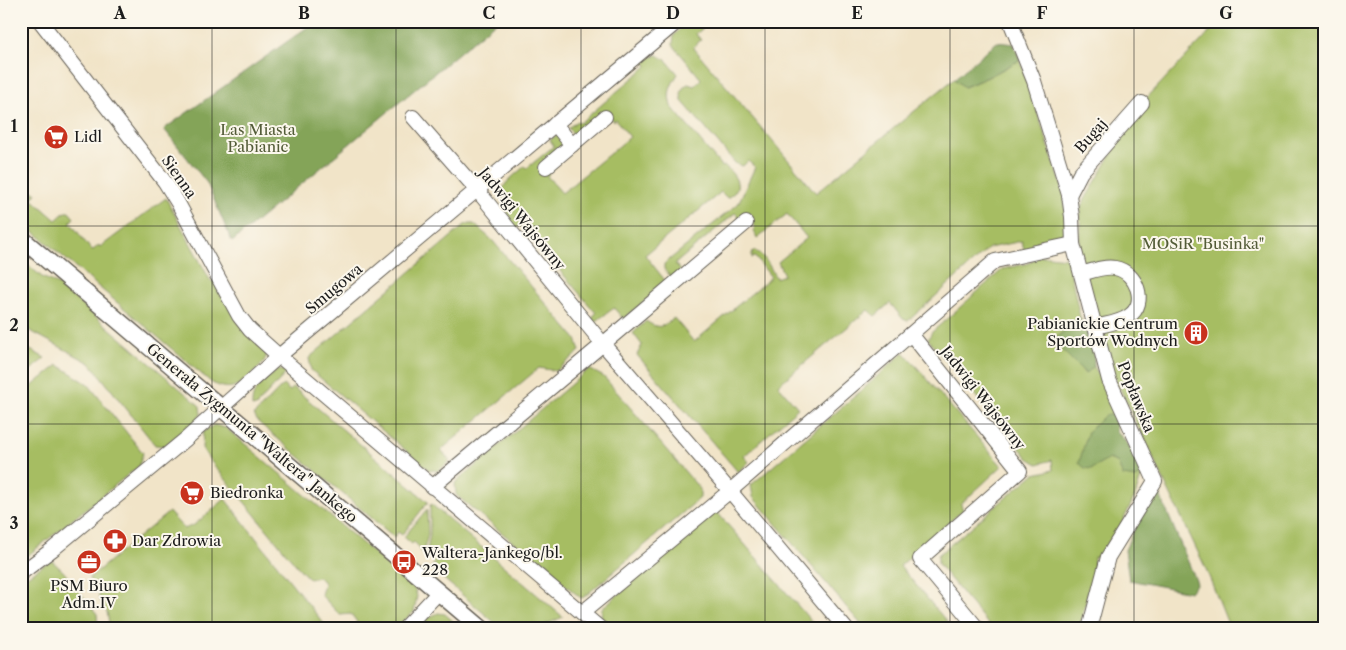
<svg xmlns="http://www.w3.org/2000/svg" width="1346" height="650" viewBox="0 0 1346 650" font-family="'Libre Caslon Text',serif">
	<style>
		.green { fill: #a6bd62; stroke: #616c3f }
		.forest { fill: #84a458; stroke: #50603a }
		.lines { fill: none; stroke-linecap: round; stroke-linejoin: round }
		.minor-casing { stroke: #676258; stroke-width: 16 }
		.tertiary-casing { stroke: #676258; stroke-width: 19 }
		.minor { stroke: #fff; stroke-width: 14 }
		.tertiary { stroke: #fff; stroke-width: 16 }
		.grid { fill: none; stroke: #1c1c1c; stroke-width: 1; stroke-opacity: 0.55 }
		.labels { text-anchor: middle; stroke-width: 4; stroke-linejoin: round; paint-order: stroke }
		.park-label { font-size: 15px; fill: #535c38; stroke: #fbf7ec }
		.street-label { font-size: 15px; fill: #1c1c1c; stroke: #fbf7ec }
		.poi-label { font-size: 15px; fill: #1c1c1c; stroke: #fbf7ec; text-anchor: start }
		.neatline { fill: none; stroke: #1c1c1c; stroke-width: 2 }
		.grid-label { font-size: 16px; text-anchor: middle; font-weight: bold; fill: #1c1c1c }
	</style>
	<rect width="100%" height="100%" fill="#fbf7ec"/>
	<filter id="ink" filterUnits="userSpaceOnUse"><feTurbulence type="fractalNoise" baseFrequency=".02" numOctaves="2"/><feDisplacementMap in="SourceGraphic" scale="10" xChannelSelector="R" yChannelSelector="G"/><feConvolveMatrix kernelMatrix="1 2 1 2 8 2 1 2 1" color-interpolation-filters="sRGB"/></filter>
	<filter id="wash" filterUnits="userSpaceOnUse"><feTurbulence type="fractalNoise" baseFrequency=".0096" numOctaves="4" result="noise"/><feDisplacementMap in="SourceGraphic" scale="20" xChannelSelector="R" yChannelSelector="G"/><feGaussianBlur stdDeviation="1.12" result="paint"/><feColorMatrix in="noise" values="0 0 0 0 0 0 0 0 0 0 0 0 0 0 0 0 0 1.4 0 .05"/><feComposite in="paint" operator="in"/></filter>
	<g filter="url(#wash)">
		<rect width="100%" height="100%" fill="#f1e4c8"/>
		<g class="green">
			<path d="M688 21H711L696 34 701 40 693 47 816 193 901 122 954 79 965 87 988 77 1020 60 1064 192 1067 231C1056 242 1038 247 1024 250L1022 241 989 248 908 321 903 319 890 303 875 316 868 310 778 385 798 408 744 456 749 462 738 472 637 355 642 345 633 333 646 321C659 330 662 327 674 318L694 342 771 277 755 257 752 258V253L755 251C765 255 771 269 776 278L784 275 778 262 807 238 787 214 757 238 754 231 755 226 747 216 742 220 735 213 675 264 681 271 672 278 664 269V264L738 204 755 167 748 161 743 166 736 164 682 101C680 93 681 88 688 84L694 86 701 79 673 45 674 35Z"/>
			<polygon points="1220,21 1325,21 1325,629 1230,629 1206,569 1114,376 1079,260 1081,206 1142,103"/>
			<path d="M648 54 650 57 658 55 667 61 678 74C670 87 667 92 671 106L722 167 725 166C736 176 745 188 727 198L721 192 645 255 667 283 623 319 614 308 595 322 592 318 596 313 521 225 515 229 508 222 512 219C492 191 502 186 525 166L527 168 554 146 550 140 557 134 562 139V145L541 164 549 174 547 176 562 193 630 137 615 119 613 121 604 111 574 135 568 128 577 121 580 123 647 66 643 60Z"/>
			<path d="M25 190 33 191 36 193 32 199 56 220 65 212H69L74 218 70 222 92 251 99 245 100 247 107 242 166 198 211 282 216 280 262 346 267 355C263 364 259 368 252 374 237 387 231 392 212 383L21 221V191Z"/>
			<polygon points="466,224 474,224 492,240 576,339 580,351 556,371 539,368 441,450 450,461 438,471 429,470 311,370 309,358"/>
			<polygon points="1038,256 1049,256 1066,258 1068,261 1080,317 1057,337 1085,374 1094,366 1119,415 1092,469 1108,459 1117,462 1136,478 1142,474 1135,496 1122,523 1103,550 1104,556 1094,557 1093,574 1079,629 992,629 938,564 938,555 1034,474 1053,470 1052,460 1038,464 1028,458 928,339 932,332 1003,269 1029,263"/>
			<polygon points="21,259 42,277 59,285 200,406 201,415 190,426 164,446 155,445 90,363 21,326"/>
			<polygon points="21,345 45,358 21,378"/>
			<polygon points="904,352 1002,466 961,504 963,510 900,566 953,629 865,629 753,497 751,485 862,390"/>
			<polygon points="58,365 88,384 143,453 139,466 21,561 21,395"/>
			<polygon points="589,369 604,377 700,489 700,498 584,597 581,598 456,495 455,483"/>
			<path d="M278 370 288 371 256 406 252 407C251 388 264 381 278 370Z"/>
			<polygon points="283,385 290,391 293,387 428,502 402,535 398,532 394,537 258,422 254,415"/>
			<polygon points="214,425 226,428 414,587 417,596 414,612 394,629 353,629 357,622 351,614 340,615 321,595 324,583 319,577 309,579 297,566 209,459 202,448 203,432"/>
			<polygon points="225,499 328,629 110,629 107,612 99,599 99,594 89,578 169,512 184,529 194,525"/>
			<polygon points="431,504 563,617 536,629 502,629 431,568 435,563 426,556 430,535 430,506"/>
			<polygon points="427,509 428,535 423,553 419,550 420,548 414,542 412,544 404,537"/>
			<polygon points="716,511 818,629 615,629 601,617 602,608"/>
			<polygon points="51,560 63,571 97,614 98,629 21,629 21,580"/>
			<polygon points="438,613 445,614 462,629 414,629 416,624"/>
		</g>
		<g class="forest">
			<polygon points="316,21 497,21 232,242 207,183 164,129"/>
			<polygon points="997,42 1014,44 1020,60 988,77 964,87 954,79"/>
			<path d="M1080 317C1088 333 1095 347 1094 366L1086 374 1062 350 1057 337Z"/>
			<polygon points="1105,415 1119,415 1116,431 1128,444 1142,474 1136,478 1123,476 1117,462 1109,459 1092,469 1085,468 1079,463 1088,432"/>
			<polygon points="1160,495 1197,583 1190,592 1129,580 1125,550 1142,511 1155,496"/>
		</g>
	</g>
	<g filter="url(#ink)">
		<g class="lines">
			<defs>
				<g id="minor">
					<polyline points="40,21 165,182 178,203 239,316 250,330 279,356 601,629"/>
					<polyline points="1010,21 1034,81 1069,195 1072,217 1073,244 1109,380 1155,481 1108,557 1089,629"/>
					<polyline points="413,117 477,190 603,344 730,491 846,629"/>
					<polyline points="555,124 572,145"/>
					<polyline points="546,167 605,117"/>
					<polyline points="1069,195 1081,172 1142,103"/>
					<path d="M1081 274C1092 271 1104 266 1115 268 1137 272 1148 303 1129 316 1119 323 1106 324 1095 327"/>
					<polyline points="911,334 1020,471 920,559 978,629"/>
					<polyline points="432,487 603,344 746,223"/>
					<polyline points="21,573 53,549 186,439 279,356 678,21"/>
					<polyline points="582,613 730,491 995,261 1073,244"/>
					<polyline points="404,629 439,592"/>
				</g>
				<polyline id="tertiary" points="21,238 482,629"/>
			</defs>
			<use href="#minor" class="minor-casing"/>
			<use href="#tertiary" class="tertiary-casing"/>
			<use href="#minor" class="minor"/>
			<use href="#tertiary" class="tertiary"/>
		</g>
	</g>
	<path class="grid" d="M212 21V629M396 21V629M581 21V629M765 21V629M950 21V629M1134 21V629M21 226H1325M21 424H1325"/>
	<defs>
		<symbol id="supermarket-disc" viewBox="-11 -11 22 22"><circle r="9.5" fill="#c8321e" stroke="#fbf7ec"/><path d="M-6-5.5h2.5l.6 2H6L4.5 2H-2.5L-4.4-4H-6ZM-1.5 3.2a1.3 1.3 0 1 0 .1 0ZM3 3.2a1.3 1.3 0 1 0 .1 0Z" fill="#fff"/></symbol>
		<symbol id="building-disc" viewBox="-11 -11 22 22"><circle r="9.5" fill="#c8321e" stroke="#fbf7ec"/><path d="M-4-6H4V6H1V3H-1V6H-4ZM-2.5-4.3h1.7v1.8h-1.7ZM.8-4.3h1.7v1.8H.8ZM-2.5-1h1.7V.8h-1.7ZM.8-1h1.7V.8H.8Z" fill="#fff"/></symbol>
		<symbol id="pharmacy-disc" viewBox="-11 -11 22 22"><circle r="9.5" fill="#c8321e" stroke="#fbf7ec"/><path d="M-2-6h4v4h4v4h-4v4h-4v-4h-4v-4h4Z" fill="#fff"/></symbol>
		<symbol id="office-disc" viewBox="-11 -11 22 22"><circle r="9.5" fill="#c8321e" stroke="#fbf7ec"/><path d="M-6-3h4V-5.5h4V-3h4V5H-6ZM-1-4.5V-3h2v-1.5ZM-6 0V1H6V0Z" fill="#fff"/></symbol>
		<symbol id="bus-disc" viewBox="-11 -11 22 22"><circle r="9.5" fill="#c8321e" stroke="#fbf7ec"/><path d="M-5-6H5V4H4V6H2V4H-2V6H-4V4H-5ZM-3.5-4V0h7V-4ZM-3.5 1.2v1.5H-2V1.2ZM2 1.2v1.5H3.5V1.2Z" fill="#fff"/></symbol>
	</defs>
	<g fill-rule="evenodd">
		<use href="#supermarket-disc" x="42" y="123" width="28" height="28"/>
		<use href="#building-disc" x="1182" y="319" width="28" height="28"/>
		<use href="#supermarket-disc" x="178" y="479" width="28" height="28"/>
		<use href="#pharmacy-disc" x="101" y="527" width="28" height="28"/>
		<use href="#office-disc" x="75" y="548" width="28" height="28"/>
		<use href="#bus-disc" x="390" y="548" width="28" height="28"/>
	</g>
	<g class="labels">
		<g class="park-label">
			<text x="258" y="135">Las Miasta<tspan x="258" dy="17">Pabianic</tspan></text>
			<text x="1203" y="249">MOSiR "Businka"</text>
		</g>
		<g class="street-label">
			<text transform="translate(1091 136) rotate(-49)" y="5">Bugaj</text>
			<text transform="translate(179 177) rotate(55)" y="5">Sienna</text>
			<text transform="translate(522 219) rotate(51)" y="5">Jadwigi Wajsówny</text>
			<text transform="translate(334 289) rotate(-40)" y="5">Smugowa</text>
			<text transform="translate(1136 397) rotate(68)" y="5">Popławska</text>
			<text transform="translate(983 398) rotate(52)" y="5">Jadwigi Wajsówny</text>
			<text transform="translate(252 433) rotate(40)" y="5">Generała Zygmunta "Waltera" Jankego</text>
		</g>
		<g class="poi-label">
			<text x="74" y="142">Lidl</text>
			<text x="1178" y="329" text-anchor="end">Pabianickie Centrum<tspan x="1178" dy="17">Sportów Wodnych</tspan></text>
			<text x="210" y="498">Biedronka</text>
			<text x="132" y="546">Dar Zdrowia</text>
			<text x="422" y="558">Waltera-Jankego/bl.<tspan x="422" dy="17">228</tspan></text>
			<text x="89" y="591" text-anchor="middle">PSM Biuro<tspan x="89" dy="17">Adm.IV</tspan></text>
		</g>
	</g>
	<rect width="1346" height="650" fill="none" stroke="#fbf7ec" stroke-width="55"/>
	<rect x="28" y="28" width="1290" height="594" class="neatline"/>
	<g class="grid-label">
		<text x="120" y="19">A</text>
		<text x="304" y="19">B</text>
		<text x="489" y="19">C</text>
		<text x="673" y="19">D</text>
		<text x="857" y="19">E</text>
		<text x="1042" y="19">F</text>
		<text x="1226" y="19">G</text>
		<text x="14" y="132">1</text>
		<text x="14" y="331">2</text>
		<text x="14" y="529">3</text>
	</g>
</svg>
